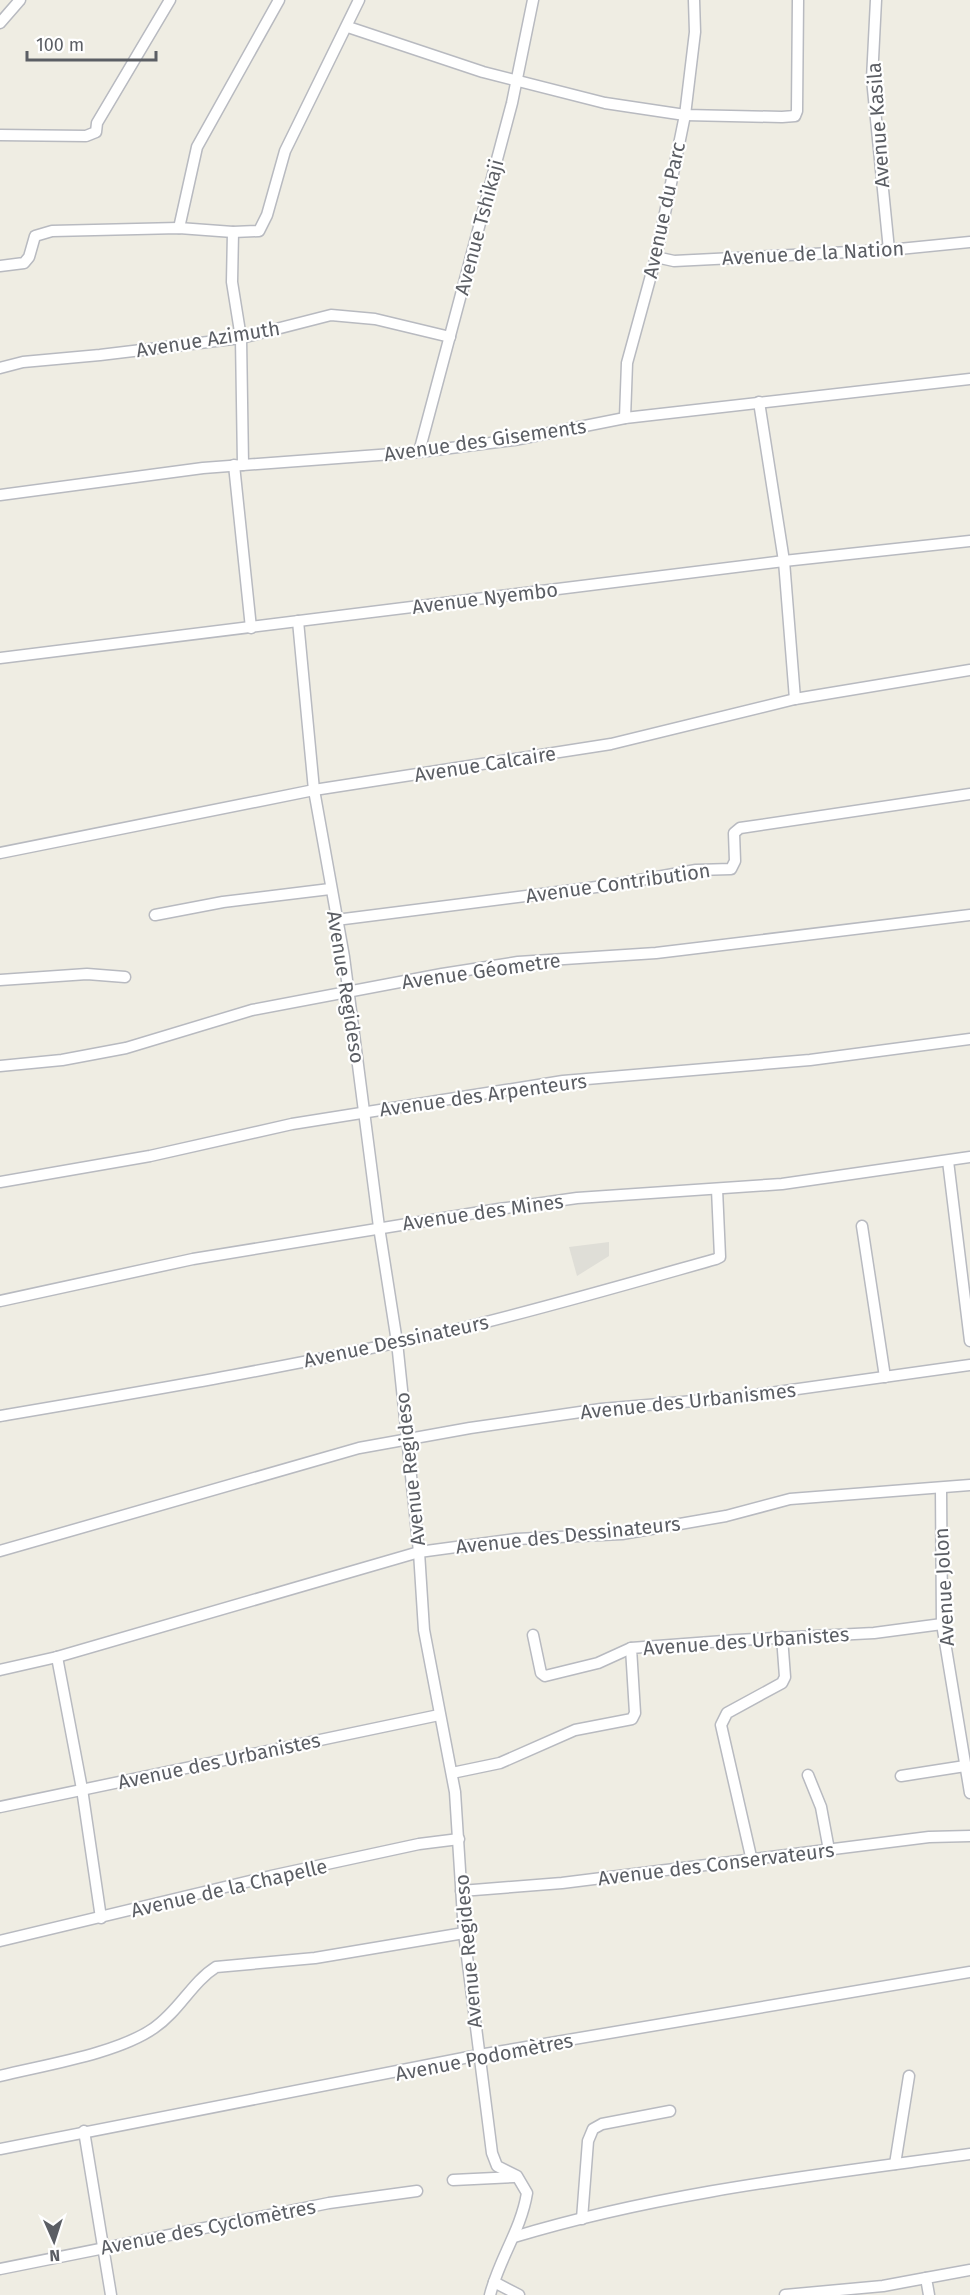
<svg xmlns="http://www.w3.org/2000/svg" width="970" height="2295" viewBox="0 0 970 2295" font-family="'Fira Sans',sans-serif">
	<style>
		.industrial { fill: #dfded7 }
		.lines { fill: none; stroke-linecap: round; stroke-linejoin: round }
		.minor-casing { stroke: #b8bac0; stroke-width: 13 }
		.minor { stroke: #fff; stroke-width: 10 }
		.labels { text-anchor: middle; stroke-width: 4.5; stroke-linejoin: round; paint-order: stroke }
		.street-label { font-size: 20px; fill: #5b5e64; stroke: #fff }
	</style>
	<rect width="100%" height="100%" fill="#efede3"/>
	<polygon class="industrial" points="609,1242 609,1256 577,1276 569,1247"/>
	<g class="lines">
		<defs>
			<g id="minor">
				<polyline points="876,0 872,79 889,250"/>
				<polyline points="0,23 20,0"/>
				<polyline points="348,27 483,72 605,103 685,115 782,117 795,116 797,111 798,0"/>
				<polyline points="0,135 86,136 96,132 97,123 170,0"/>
				<polyline points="179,228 197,147 279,0"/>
				<polyline points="233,232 232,282 241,338 243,465"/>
				<polyline points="656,257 674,261 889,250 970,242"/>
				<polyline points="0,266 24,263 29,257 35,236 52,231 179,228 233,232 259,231 267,215 285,151 359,0"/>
				<polyline points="0,368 23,362 100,355 241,338 331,315 375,319 450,337"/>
				<polyline points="759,402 784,561 795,699"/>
				<polyline points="625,418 627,363 656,257 685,115 695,32 694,0"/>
				<polyline points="419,452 512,103 533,0"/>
				<polyline points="234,465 251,628"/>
				<polyline points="0,495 203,468 419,452 514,440 625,418 970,379"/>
				<path d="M298 621 314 790 344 957 379 1227 397 1342 419 1552 424 1630 455 1792 464 1933 492 2153 497 2166 517 2176 527 2193C521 2230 499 2259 490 2295"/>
				<polyline points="0,658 784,561 970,541"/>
				<polyline points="0,853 314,790 611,744 795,699 970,670"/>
				<polyline points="155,915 223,902 330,889"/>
				<polyline points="336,920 612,885 696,870 731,869 735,861 734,833 740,828 970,794"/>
				<polyline points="0,980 87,974 125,977"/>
				<polyline points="0,1066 62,1060 126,1048 252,1010 442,974 518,962 656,953 970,915"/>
				<polyline points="948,1161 970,1341"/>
				<polyline points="0,1182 150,1156 292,1124 563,1081 810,1060 970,1039"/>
				<polyline points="862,1226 885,1377"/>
				<polyline points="0,1301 193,1259 499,1209 577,1198 782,1184 970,1157"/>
				<path d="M0 1416C153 1390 307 1364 458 1329 545 1308 631 1283 716 1259L720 1257 717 1189"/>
				<polyline points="941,1488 942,1624 970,1793"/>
				<polyline points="0,1551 359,1448 470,1428 601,1409 740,1397 970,1365"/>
				<polyline points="533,1635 541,1673 545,1676 598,1663 631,1648"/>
				<polyline points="57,1657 82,1789 101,1918"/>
				<polyline points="0,1670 57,1657 419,1552 516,1539 622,1534 726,1516 790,1499 970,1485"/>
				<polyline points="452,1773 500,1763 575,1730 632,1719 635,1713 631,1648 737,1640 874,1633 942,1624"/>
				<polyline points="808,1775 821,1807 829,1850"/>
				<polyline points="901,1776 965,1766"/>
				<polyline points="0,1807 439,1715"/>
				<polyline points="752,1861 721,1725 727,1713 782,1683 785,1677 782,1637"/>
				<polyline points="461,1891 562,1883 929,1837 970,1836"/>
				<polyline points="0,1941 271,1876 419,1844 459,1839"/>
				<path d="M0 2076C44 2065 117 2054 154 2028 179 2011 192 1982 216 1967L315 1958 464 1933"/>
				<polyline points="84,2131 111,2295"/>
				<polyline points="0,2149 479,2055 970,1972"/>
				<polyline points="895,2164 909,2076"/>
				<polyline points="453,2180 514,2177"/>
				<polyline points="582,2219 588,2141 593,2129 602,2124 670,2111"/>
				<path d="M514 2237C662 2192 817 2175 970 2154"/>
				<polyline points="0,2269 329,2203 417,2191"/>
				<polyline points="494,2282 519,2295"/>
				<polyline points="785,2295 883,2286 926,2278"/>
				<polyline points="929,2295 926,2278 970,2270"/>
			</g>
		</defs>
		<use href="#minor" class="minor-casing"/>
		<use href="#minor" class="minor"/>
	</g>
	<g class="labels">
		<g class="street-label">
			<text transform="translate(878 125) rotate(-94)" y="7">Avenue Kasila</text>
			<text transform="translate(664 210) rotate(-78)" y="7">Avenue du Parc</text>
			<text transform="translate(479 227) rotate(-75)" y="7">Avenue Tshikaji</text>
			<text transform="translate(813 253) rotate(-3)" y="7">Avenue de la Nation</text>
			<text transform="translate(208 339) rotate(-9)" y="7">Avenue Azimuth</text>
			<text transform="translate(485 440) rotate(-8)" y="7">Avenue des Gisements</text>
			<text transform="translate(485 598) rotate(-7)" y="7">Avenue Nyembo</text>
			<text transform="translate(485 764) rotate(-9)" y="7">Avenue Calcaire</text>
			<text transform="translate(618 883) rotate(-8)" y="7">Avenue Contribution</text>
			<text transform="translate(481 971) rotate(-8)" y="7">Avenue Géometre</text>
			<text transform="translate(346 987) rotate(81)" y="7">Avenue Regideso</text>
			<text transform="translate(483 1095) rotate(-8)" y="7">Avenue des Arpenteurs</text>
			<text transform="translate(483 1212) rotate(-8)" y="7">Avenue des Mines</text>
			<text transform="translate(396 1341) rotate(-12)" y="7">Avenue Dessinateurs</text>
			<text transform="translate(688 1401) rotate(-6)" y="7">Avenue des Urbanismes</text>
			<text transform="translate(410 1469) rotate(-96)" y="7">Avenue Regideso</text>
			<text transform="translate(568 1535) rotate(-6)" y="7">Avenue des Dessinateurs</text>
			<text transform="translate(944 1587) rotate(-93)" y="7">Avenue Jolon</text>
			<text transform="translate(746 1641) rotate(-4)" y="7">Avenue des Urbanistes</text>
			<text transform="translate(219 1761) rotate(-12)" y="7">Avenue des Urbanistes</text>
			<text transform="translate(716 1864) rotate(-7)" y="7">Avenue des Conservateurs</text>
			<text transform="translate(229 1888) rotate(-13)" y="7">Avenue de la Chapelle</text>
			<text transform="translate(468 1951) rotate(-95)" y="7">Avenue Regideso</text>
			<text transform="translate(484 2057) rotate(-11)" y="7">Avenue Podomètres</text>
			<text transform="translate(208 2227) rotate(-11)" y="7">Avenue des Cyclomètres</text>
		</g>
	</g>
	<g transform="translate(54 2241) rotate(177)" stroke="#ffffff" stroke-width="4.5" paint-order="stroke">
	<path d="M0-4.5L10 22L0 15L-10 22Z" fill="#5b5e64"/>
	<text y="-9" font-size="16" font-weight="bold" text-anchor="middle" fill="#5b5e64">N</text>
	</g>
	<path d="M27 51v9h129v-9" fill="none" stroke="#5b5e64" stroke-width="3"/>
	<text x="36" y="51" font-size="18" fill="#5b5e64" stroke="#ffffff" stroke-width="4.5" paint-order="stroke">100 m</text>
</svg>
